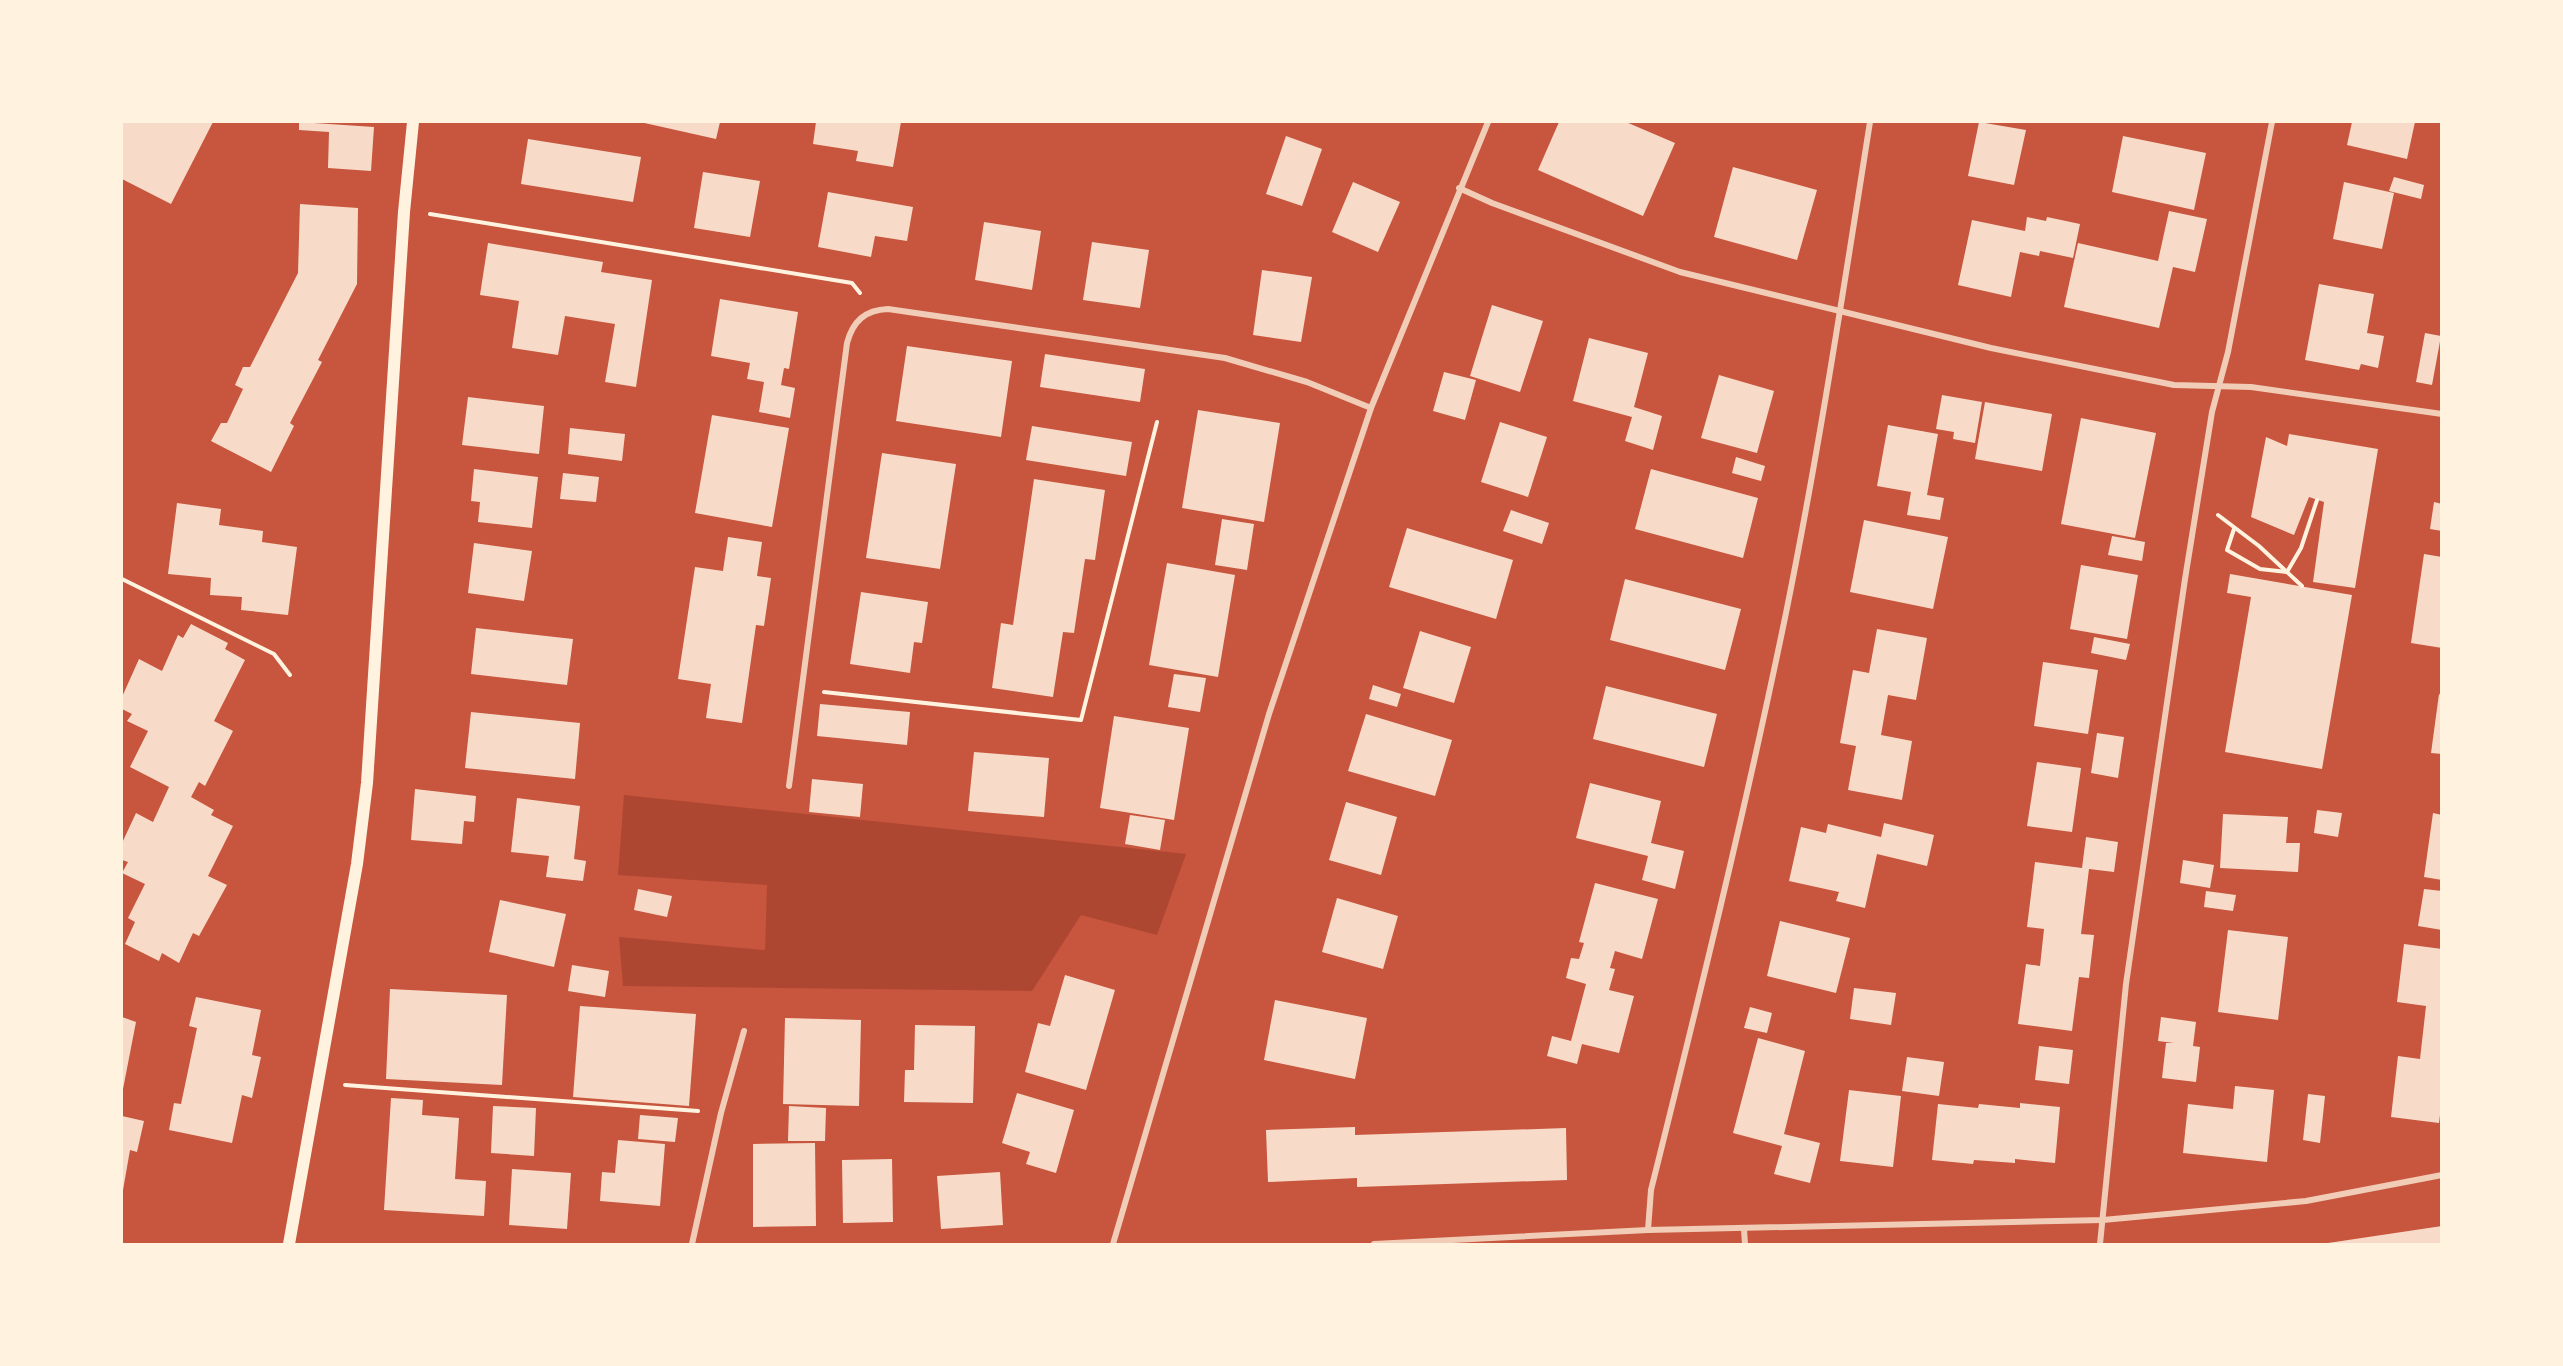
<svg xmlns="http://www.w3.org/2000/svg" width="2563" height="1366" viewBox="0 0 2563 1366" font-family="Overpass,sans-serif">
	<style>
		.green { fill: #ae4732 }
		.building { fill: #f7dbc8 }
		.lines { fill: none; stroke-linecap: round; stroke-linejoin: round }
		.path { stroke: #fff3e0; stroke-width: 4 }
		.minor { stroke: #f1ccb7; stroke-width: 6 }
		.secondary { stroke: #fff3e0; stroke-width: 12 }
	</style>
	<rect width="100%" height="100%" fill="#c8553d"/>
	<polygon class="green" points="624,795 1120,847 1186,854 1157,935 1081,915 1032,991 623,986 619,937 765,950 767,885 618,875"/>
	<g class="building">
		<polygon points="122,122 213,122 171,204 122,179"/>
		<polygon points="299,122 374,127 371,171 328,168 329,132 299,130"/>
		<polygon points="640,122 720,122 716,139"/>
		<polygon points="816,122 901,122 893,167 856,161 858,151 813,144"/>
		<polygon points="1559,122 1626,122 1675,143 1643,216 1538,170"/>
		<polygon points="1979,122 2026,130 2014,185 1968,176"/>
		<polygon points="2352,122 2415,122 2407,159 2347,145"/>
		<polygon points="1286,136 1322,149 1302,206 1266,194"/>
		<polygon points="2123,136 2206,153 2194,210 2112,192"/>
		<polygon points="528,139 641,157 633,202 521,184"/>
		<polygon points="1733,167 1817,190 1797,260 1714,237"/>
		<polygon points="703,172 760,181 750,237 694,228"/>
		<polygon points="2394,177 2424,185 2421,199 2389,191"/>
		<polygon points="1353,182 1400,202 1378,252 1332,232"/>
		<polygon points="2344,182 2394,193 2382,249 2333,239"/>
		<polygon points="828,192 913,207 907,241 875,236 871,257 818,247"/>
		<polygon points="300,204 358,208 357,284 318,360 322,362 290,423 294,426 271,472 211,441 221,423 227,423 243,389 235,385 243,367 250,367 298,273"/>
		<polygon points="2169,211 2207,219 2195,272 2173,267 2159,328 2064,307 2078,243 2158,261"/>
		<polygon points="2027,217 2046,221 2047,217 2080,224 2073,258 2040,251 2039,256 2020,252 2011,297 1958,285 1972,220 2025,231"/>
		<polygon points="984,222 1041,231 1032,290 975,280"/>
		<polygon points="1092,242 1149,250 1140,308 1083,300"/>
		<polygon points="488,243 603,262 601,272 652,280 636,387 605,382 615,324 565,316 558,355 512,348 519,301 480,295"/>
		<polygon points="1262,270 1312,277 1301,342 1253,335"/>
		<polygon points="2319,284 2374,294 2367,333 2384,336 2378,368 2361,364 2359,370 2305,360"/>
		<polygon points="720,299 798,312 789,369 784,368 781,385 795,388 790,418 759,412 764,382 747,379 750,363 711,356"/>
		<polygon points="1492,305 1543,321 1520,392 1470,376"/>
		<polygon points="2425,333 2441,336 2432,385 2416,382"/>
		<polygon points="1589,338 1648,353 1634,407 1662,416 1653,450 1625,441 1632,417 1573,401"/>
		<polygon points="907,346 1012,361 1001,437 896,421"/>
		<polygon points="1045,354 1145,369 1140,402 1040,387"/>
		<polygon points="1444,372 1476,380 1465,420 1433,411"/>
		<polygon points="1719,375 1774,391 1757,453 1701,438"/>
		<polygon points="1942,395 1982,402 1975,443 1953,439 1954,432 1936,429"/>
		<polygon points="468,397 544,406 539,454 462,445"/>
		<polygon points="1985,402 2052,414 2042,471 1975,459"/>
		<polygon points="1198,410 1280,423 1264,522 1182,508"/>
		<polygon points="712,415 789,428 772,527 695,513"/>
		<polygon points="2081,418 2156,433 2135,538 2061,524"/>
		<polygon points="1500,422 1547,437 1528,497 1481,482"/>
		<polygon points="1888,425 1938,434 1927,495 1944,498 1940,520 1907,515 1911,492 1877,486"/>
		<polygon points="1032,426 1132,442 1126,476 1026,460"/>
		<polygon points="570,428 625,434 622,461 568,454"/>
		<polygon points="2289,434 2378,449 2355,588 2313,582 2324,502 2309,497 2294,535 2251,517 2266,437 2287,446"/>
		<polygon points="882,453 956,464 940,569 866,558"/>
		<polygon points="1736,457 1765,466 1761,481 1732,473"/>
		<polygon points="474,469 538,477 532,528 478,522 480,502 471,501"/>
		<polygon points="1651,469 1758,498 1743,558 1635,529"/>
		<polygon points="563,473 599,477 596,502 560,499"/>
		<polygon points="1034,479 1105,490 1095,560 1085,559 1074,633 1063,632 1053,697 992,688 1001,623 1013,625"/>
		<polygon points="2434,502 2442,504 2442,531 2430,529"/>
		<polygon points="177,503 221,509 219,525 263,531 262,542 297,547 288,615 241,610 242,597 210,595 211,578 168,574"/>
		<polygon points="1511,510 1549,523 1542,544 1503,531"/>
		<polygon points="1222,519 1254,524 1247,570 1215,565"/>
		<polygon points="1864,520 1948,537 1933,609 1850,592"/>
		<polygon points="1407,528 1513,560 1496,619 1389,587"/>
		<polygon points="2112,536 2145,542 2142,561 2108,555"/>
		<polygon points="728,537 762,542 757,576 771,578 764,626 756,625 742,723 706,718 711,684 678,679 695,567 723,571"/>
		<polygon points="474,543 532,551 524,601 468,593"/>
		<polygon points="2424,554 2442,557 2442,648 2411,643"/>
		<polygon points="1167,563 1235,575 1218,677 1149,665"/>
		<polygon points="2081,565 2138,575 2127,639 2070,629"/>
		<polygon points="2230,574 2352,595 2322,769 2225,752 2251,597 2227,593"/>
		<polygon points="1625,579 1741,609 1725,670 1610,640"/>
		<polygon points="861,592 928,602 922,643 914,642 910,673 850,664"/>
		<polygon points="191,624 228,643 225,649 245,660 214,721 233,731 205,786 199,782 191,797 214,810 211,815 233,826 208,876 227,885 199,936 193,933 179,963 162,953 159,961 125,944 135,922 128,918 145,884 122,873 128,862 122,860 122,843 136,813 153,822 169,787 130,767 148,731 127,721 132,714 122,709 122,697 139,659 162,671 178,635 183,638"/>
		<polygon points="476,628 573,639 567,685 471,674"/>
		<polygon points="1877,629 1927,638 1916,700 1888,695 1881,735 1912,741 1902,800 1848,790 1856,746 1840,743 1853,670 1869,673"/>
		<polygon points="1420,631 1471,647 1454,703 1403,688"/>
		<polygon points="2094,637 2130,644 2126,660 2091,653"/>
		<polygon points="2043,662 2098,670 2088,734 2034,726"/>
		<polygon points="1174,674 1206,678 1200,712 1168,707"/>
		<polygon points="1373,685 1401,694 1397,707 1369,699"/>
		<polygon points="1606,686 1717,714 1704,767 1593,739"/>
		<polygon points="2439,694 2442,695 2442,754 2431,753"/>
		<polygon points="820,704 910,712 907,745 817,736"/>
		<polygon points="471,712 580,723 575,779 465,768"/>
		<polygon points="1366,714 1452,740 1435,796 1348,771"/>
		<polygon points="1114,716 1189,728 1174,820 1100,808"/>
		<polygon points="2097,733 2124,737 2118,778 2091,773"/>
		<polygon points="974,752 1049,758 1044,817 968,811"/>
		<polygon points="2037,762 2081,768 2072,832 2027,826"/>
		<polygon points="812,779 863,784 860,817 809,812"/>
		<polygon points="1590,783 1661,801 1651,843 1684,851 1675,889 1642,880 1648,856 1576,838"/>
		<polygon points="415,789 476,796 474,822 464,821 462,844 411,840"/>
		<polygon points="517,798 580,806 574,859 586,861 583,881 546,877 549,856 511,852"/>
		<polygon points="1346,802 1397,817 1381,875 1329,860"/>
		<polygon points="2317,810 2342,813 2338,837 2314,833"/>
		<polygon points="2433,813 2442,815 2442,880 2424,877"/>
		<polygon points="2223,814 2288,817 2286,843 2300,843 2298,872 2220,868"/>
		<polygon points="1130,815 1165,820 1160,850 1125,844"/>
		<polygon points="1884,823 1934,835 1927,866 1877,854 1865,908 1836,901 1839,892 1789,881 1801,827 1826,833 1828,824 1881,837"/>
		<polygon points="2086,837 2118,842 2114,872 2089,869 2081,934 2094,935 2089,978 2079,977 2072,1031 2018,1024 2026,964 2040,966 2044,929 2027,927 2035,862 2082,868"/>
		<polygon points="2183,860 2214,865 2210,888 2180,883"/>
		<polygon points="1595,883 1658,899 1642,959 1615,951 1610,968 1615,969 1609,990 1634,996 1619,1053 1582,1044 1577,1064 1547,1056 1552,1036 1571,1041 1586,984 1566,978 1571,958 1579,959 1584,943 1579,942"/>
		<polygon points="638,889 672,896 667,917 634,910"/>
		<polygon points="2424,889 2442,891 2442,930 2418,926"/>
		<polygon points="2206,891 2236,895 2233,911 2204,907"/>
		<polygon points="1337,898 1398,916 1383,969 1322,952"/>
		<polygon points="500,900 566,914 554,967 489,952"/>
		<polygon points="1780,921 1850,938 1836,993 1767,976"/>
		<polygon points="2228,930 2288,937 2278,1020 2218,1012"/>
		<polygon points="2404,944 2442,949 2442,1099 2439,1123 2391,1117 2398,1056 2420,1059 2426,1006 2397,1002"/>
		<polygon points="572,965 609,971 605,997 568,991"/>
		<polygon points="1065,975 1115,990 1086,1090 1025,1072 1038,1023 1050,1026"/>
		<polygon points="1854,988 1896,993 1891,1025 1850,1019"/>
		<polygon points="390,989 507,995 502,1085 386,1079"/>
		<polygon points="196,997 261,1010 252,1055 261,1057 252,1098 242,1095 232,1143 169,1130 174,1103 181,1104 197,1028 189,1026"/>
		<polygon points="1275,1000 1367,1018 1355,1079 1264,1060"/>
		<polygon points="580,1006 696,1014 689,1106 573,1097"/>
		<polygon points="1750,1007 1772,1013 1767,1033 1744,1028"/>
		<polygon points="122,1017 136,1022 123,1089 122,1089"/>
		<polygon points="2161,1017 2196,1022 2193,1046 2200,1047 2196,1082 2162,1078 2166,1043 2174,1043 2158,1041"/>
		<polygon points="785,1018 861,1020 859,1106 783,1104"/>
		<polygon points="915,1025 975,1026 973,1103 904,1102 905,1070 914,1070"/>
		<polygon points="1758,1038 1805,1051 1784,1134 1820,1143 1810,1183 1774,1174 1782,1146 1733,1133"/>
		<polygon points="2039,1046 2073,1050 2069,1084 2035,1080"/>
		<polygon points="1907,1057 1944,1062 1939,1096 1902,1091"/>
		<polygon points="2235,1086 2274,1090 2267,1162 2183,1153 2188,1104 2233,1109"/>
		<polygon points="1849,1090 1901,1096 1893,1167 1840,1161"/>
		<polygon points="1017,1093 1074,1110 1056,1173 1026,1164 1030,1152 1002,1143"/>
		<polygon points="2308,1094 2325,1096 2320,1143 2303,1140"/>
		<polygon points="391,1098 423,1100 422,1115 459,1118 455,1179 486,1181 484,1216 384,1210"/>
		<polygon points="2020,1103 2060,1107 2055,1163 2015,1159 2015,1163 1974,1160 1973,1164 1932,1160 1938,1104 1978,1108 1979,1104 2020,1108"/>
		<polygon points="493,1106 536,1108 534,1156 491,1153"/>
		<polygon points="789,1106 826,1108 825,1141 788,1141"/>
		<polygon points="640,1115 678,1118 675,1142 638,1139"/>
		<polygon points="122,1116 144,1121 137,1152 130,1150 123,1190"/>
		<polygon points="1355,1127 1355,1135 1566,1128 1567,1180 1357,1187 1357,1178 1268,1182 1266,1130"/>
		<polygon points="618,1140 665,1144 660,1206 600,1201 602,1172 615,1173"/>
		<polygon points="815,1143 816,1226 753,1227 753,1144"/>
		<polygon points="892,1159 893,1222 843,1223 842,1160"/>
		<polygon points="512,1169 571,1173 567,1229 509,1225"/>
		<polygon points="1000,1172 1003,1225 941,1229 937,1176"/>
		<polygon points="2442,1226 2442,1244 2328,1244 2328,1243"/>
	</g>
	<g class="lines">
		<g class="path">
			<polyline points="430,214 852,283 860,293"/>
			<polyline points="2218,515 2259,546 2302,586"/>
			<polyline points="2234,529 2227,550 2260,569 2287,572 2301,548 2317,500"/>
			<polyline points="122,579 274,654 290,675"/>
			<polyline points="824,692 1081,720 1157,422"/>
			<polyline points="345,1085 698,1111"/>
		</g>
		<g class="minor">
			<polyline points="1459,188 1492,203 1680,272 1991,348 2174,385 2251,387 2442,414"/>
			<path d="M789 786 847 343C853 321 865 310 888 309L1225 358 1307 382 1371 408"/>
			<polyline points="1744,1229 1745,1244"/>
			<path d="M1648 1230 1651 1190C1699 998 1746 807 1786 613 1819 450 1844 286 1870 122"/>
			<polyline points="692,1244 721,1113 744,1031"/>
			<polyline points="1113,1244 1269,714 1371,408 1488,122"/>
			<polyline points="1374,1244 1648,1230 2103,1220 2306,1201 2442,1175"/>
			<polyline points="2100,1244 2126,984 2185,579 2212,412 2228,352 2272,122"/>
		</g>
		<polyline class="secondary" points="289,1244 357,864 367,783 404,212 413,122"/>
	</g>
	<rect width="2563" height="1366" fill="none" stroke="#fff3e0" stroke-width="246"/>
</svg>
